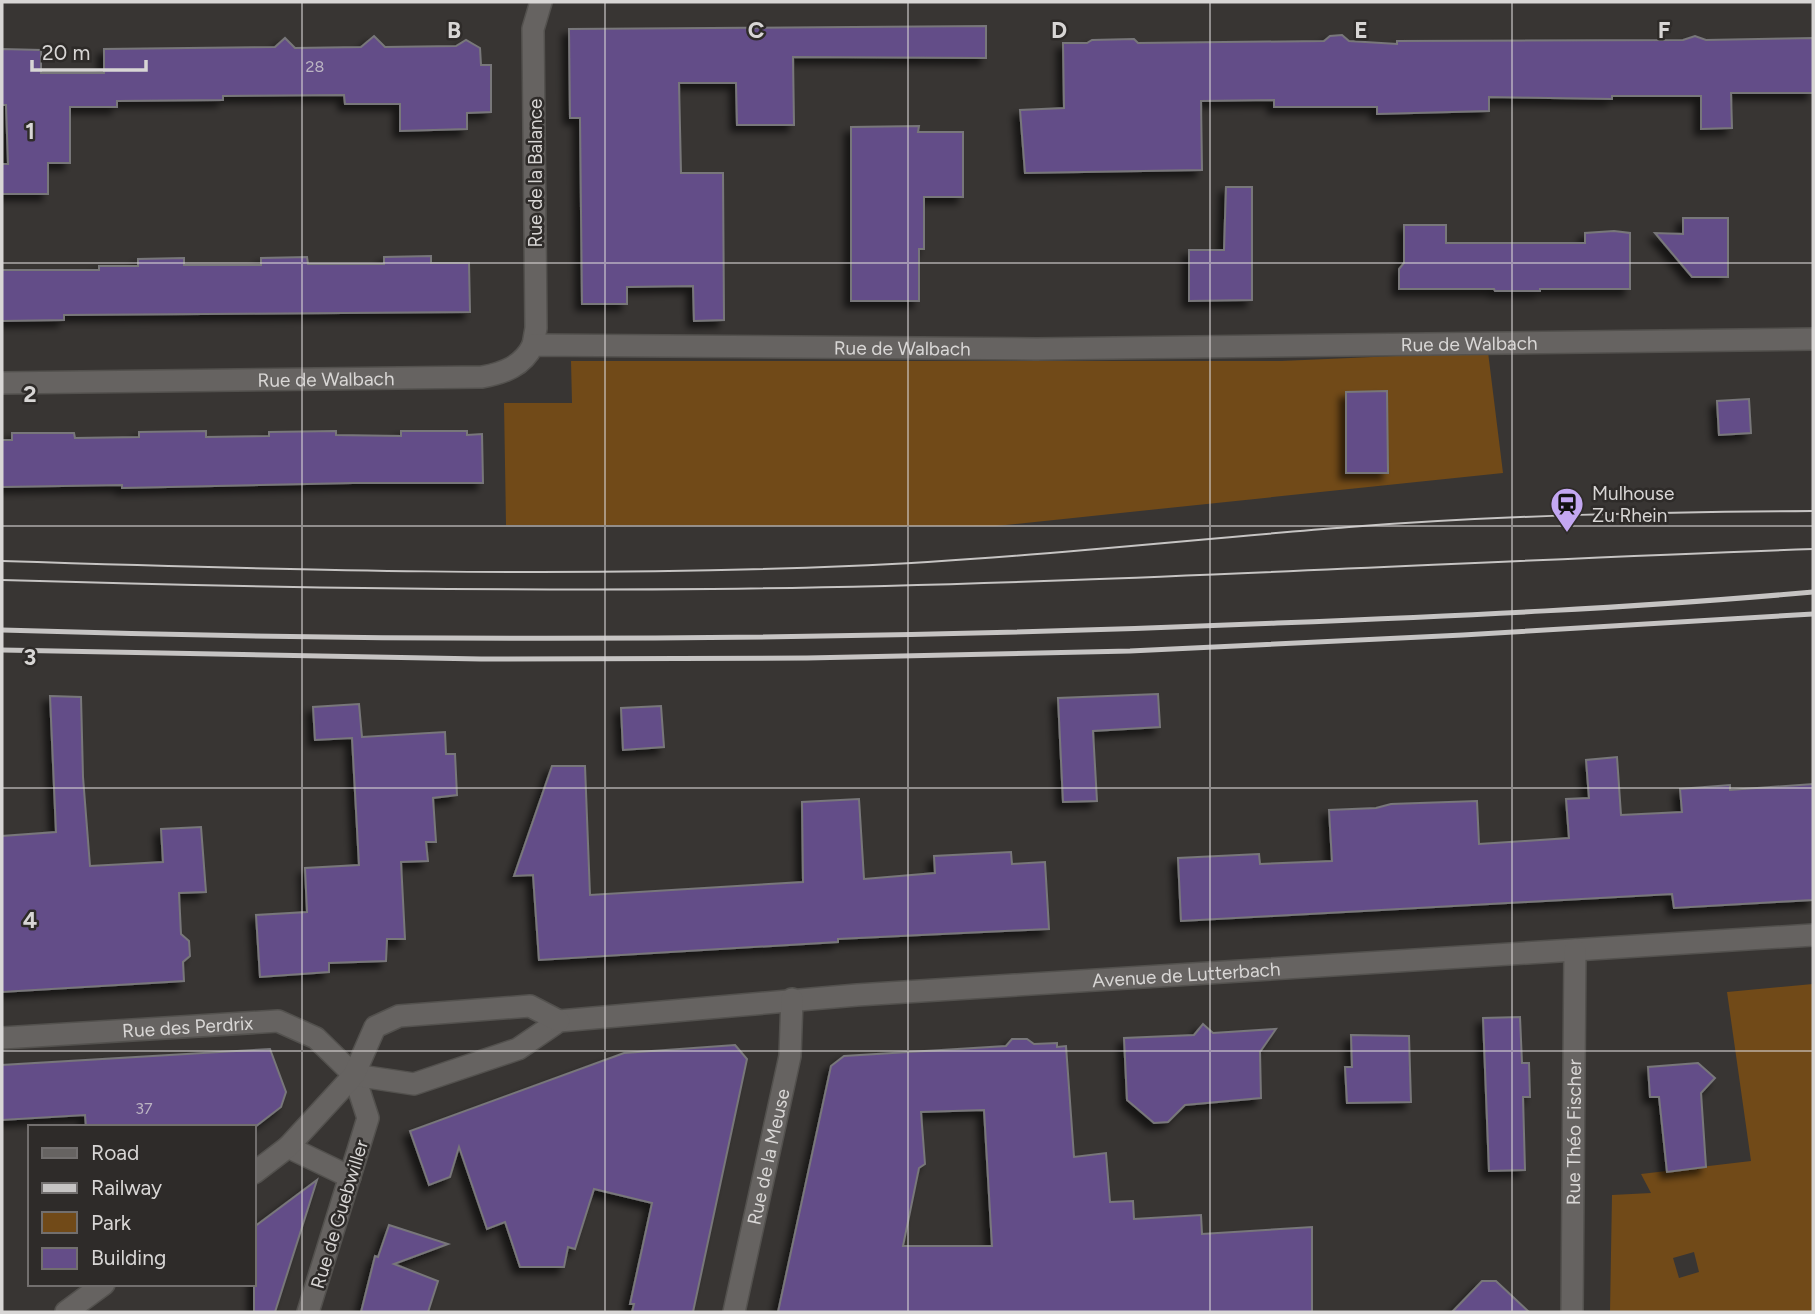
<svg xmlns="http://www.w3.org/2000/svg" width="1815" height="1314" viewBox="0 0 1815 1314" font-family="Figtree,sans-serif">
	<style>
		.green { fill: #714a18; fill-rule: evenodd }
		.building { fill: #644d88; stroke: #78777a; stroke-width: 2; fill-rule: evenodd; filter: url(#shadow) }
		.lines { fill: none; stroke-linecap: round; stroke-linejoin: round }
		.street-casing { stroke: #53514e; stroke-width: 24 }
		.street { stroke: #666361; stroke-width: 21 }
		.tram { stroke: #c6c4c3; stroke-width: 2 }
		.rail { stroke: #c6c4c3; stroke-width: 5 }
		.grid { fill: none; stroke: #d8d6d5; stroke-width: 2; stroke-opacity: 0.55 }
		.labels { text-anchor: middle; stroke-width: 5; stroke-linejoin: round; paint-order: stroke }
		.number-label { font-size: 16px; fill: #bbb4c2 }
		.street-label { font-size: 19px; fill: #d8d6d5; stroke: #2e2b29 }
		.poi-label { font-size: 19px; fill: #d8d6d5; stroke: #2e2b29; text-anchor: start }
		.grid-label { font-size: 23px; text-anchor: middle; font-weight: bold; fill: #d8d6d5; stroke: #2e2b29; stroke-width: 5; stroke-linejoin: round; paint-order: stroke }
	</style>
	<defs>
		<filter id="shadow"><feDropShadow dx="-6" dy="6" stdDeviation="3.5" flood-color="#0009"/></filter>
	</defs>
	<rect width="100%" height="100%" fill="#383533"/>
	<g class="green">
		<polygon points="1488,352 1503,473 996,526 506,525 504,403 572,403 571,361 1281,361"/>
		<path d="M1813 984V1312H1610L1612 1195 1651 1193 1641 1174 1751 1161 1727 992ZM1694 1252 1699 1272 1679 1278 1673 1258Z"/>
	</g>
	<g class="building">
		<polygon points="986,26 986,58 793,57 794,125 737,125 736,83 679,83 681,173 723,173 724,320 694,321 693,286 627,287 627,304 582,304 580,118 570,118 569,29"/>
		<polygon points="1342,35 1349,41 1397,44 1397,41 1683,40 1695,36 1706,40 1813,38 1813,93 1731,93 1732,128 1701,129 1701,96 1612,96 1612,99 1489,97 1489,111 1377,114 1377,107 1274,107 1274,100 1201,101 1202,170 1025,173 1020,110 1064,108 1063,43 1087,43 1092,40 1134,39 1138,43 1324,41 1330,36"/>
		<polygon points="374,36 385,47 456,46 466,40 480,48 481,65 491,65 491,112 467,113 467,129 400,131 400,104 345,104 344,95 223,96 223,100 117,101 117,107 70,107 70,163 48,163 48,194 2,194 2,164 8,164 6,105 2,105 2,49 41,50 41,73 104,73 104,49 275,47 285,38 295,48 361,47"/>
		<polygon points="919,126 918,132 963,132 963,197 924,197 924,249 919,249 919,301 851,301 851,127"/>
		<polygon points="1226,187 1252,187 1252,300 1189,301 1189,250 1224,250"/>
		<polygon points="1683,218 1728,218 1728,277 1692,277 1655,233 1683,234"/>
		<polygon points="1404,225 1446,225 1446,243 1585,243 1585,233 1614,231 1630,233 1630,289 1540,289 1540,291 1495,291 1494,289 1399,289 1399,269 1404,263"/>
		<polygon points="431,256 431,263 469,263 470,312 64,315 64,320 2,321 2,270 99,270 99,266 138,266 138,259 184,258 184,265 261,265 261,258 307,257 308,264 384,264 384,257"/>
		<polygon points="1387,391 1388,473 1346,473 1346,392"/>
		<polygon points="1749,399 1751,433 1719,435 1717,401"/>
		<polygon points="206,431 206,437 269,436 269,432 336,431 336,435 401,436 401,431 467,431 467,435 482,434 483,483 353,483 122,488 122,485 2,487 2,440 12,440 12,433 74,433 75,438 139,437 139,432"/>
		<polygon points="1158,694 1160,727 1093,731 1097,801 1063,802 1058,698"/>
		<polygon points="50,696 81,697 83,777 90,866 163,862 161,829 201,827 206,892 179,893 181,934 189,941 190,956 183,962 184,981 2,992 2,836 56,832"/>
		<polygon points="359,704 362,737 445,732 446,754 455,754 457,795 433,798 436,842 426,842 428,861 401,862 405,939 387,939 386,961 329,963 329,972 260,977 256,915 307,912 305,868 359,865 352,738 315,740 313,707"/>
		<polygon points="661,706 664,747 623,750 621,708"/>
		<polygon points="1617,757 1621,815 1682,812 1680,789 1730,785 1730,790 1813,784 1813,900 1674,908 1672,894 1181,921 1178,858 1259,854 1260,864 1332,861 1329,810 1376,808 1391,804 1477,801 1479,844 1569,838 1566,799 1589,798 1586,760"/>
		<polygon points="552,766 585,766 590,895 803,882 802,802 859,799 864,879 935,873 934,856 1011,852 1012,864 1045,862 1049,929 838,939 838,942 539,960 533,875 514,876"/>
		<polygon points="1520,1017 1522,1063 1529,1063 1530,1097 1523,1097 1525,1170 1489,1171 1483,1018"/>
		<polygon points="1203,1024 1213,1033 1276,1029 1260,1052 1261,1098 1185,1105 1168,1122 1154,1123 1127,1100 1124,1038 1194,1035"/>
		<polygon points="1351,1035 1409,1036 1411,1102 1347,1103 1345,1067 1352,1067"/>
		<path d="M1012 1039H1027L1034 1044 1057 1043V1047L1066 1046 1074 1157 1106 1153 1110 1202 1133 1201 1134 1219 1201 1215 1202 1234 1312 1227V1312H778L831 1066 844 1056 1006 1046ZM984 1110 992 1246H903L919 1168 925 1164 921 1112Z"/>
		<polygon points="735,1045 747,1059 693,1312 632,1312 634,1304 630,1304 652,1203 594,1189 575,1249 568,1247 564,1267 520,1267 505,1222 487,1229 459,1147 450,1177 429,1185 410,1131 624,1053"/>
		<polygon points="270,1049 286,1092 281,1107 255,1127 86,1127 85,1115 2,1120 2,1065"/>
		<polygon points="1698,1063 1715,1078 1701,1093 1706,1167 1667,1172 1659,1097 1650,1097 1648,1067"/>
		<polygon points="317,1180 275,1312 254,1312 254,1227"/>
		<polygon points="389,1225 448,1244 394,1264 438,1281 428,1312 361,1312 375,1256 378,1257"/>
		<polygon points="1482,1281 1496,1281 1529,1312 1452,1312"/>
	</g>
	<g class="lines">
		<defs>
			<g id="street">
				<polyline points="533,345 536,328 533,29 541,2"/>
				<path id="s1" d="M2 383 482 377C504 373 523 366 533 345L1036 349 1813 339"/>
				<path id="s2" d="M2 1038 278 1021 316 1038 354 1075 368 1118 308 1312"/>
				<path id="s3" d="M354 1075 414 1084 518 1049 559 1021 857 995 1813 935"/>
				<polyline points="288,1147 350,1177"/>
				<polyline points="254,1173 288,1147 354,1075 375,1027 399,1016 530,1006 559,1021"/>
				<polyline points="66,1312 104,1284"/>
				<path id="s4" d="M734 1312 790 1056 792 999"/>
				<path id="s5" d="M1572 1312 1575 950"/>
			</g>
		</defs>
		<use href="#street" class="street-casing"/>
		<use href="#street" class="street"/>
		<g class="tram">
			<path d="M2 561C284 570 567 578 849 566 1016 559 1182 540 1349 527 1503 515 1658 512 1813 511"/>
			<path d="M2 580C238 587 475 591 712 589 1079 585 1446 562 1813 549"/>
		</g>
		<g class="rail">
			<path d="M2 630C427 643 852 641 1277 623 1456 616 1635 608 1813 592"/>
			<polyline points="2,650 481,659 807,658 1130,651 1463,635 1813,614"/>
		</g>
	</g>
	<path class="grid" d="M302 2V1312M605 2V1312M908 2V1312M1210 2V1312M1512 2V1312M2 263H1813M2 526H1813M2 788H1813M2 1051H1813"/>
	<defs>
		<symbol id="station-pin" viewBox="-11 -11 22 30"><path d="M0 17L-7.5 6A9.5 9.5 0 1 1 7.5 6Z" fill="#c3a7f2" stroke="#2e2b29"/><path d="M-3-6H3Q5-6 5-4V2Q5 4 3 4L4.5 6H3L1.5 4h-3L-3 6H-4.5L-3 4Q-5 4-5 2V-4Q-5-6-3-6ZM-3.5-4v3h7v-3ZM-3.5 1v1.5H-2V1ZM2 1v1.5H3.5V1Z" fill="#111"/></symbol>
	</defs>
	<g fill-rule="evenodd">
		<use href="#station-pin" x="1548" y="485" width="38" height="52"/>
	</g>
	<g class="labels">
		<g class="number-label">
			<text x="315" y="72">28</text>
			<text x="144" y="1114">37</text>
		</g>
		<g class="street-label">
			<text transform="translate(535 173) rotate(-90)" y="7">Rue de la Balance</text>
			<text dy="7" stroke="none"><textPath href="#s1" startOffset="1479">Rue de Walbach</textPath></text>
			<text dy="7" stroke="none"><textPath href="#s1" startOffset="912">Rue de Walbach</textPath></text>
			<text dy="7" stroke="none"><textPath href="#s1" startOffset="324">Rue de Walbach</textPath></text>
			<text dy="7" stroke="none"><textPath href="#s3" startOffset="849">Avenue de Lutterbach</textPath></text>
			<text dy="7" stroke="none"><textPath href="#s2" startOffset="186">Rue des Perdrix</textPath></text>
			<text dy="7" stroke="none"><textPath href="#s5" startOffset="180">Rue Théo Fischer</textPath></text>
			<text dy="7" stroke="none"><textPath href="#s4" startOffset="159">Rue de la Meuse</textPath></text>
			<text transform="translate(339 1214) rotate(-73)" y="7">Rue de Guebwiller</text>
		</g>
		<g class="poi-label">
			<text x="1592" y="500">Mulhouse<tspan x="1592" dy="22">Zu Rhein</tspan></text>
		</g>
	</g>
	<g class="grid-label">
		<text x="454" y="38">B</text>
		<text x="756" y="38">C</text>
		<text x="1059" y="38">D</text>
		<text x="1361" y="38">E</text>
		<text x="1664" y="38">F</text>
		<text x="30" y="139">1</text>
		<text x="30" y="402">2</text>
		<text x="30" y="665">3</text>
		<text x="30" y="928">4</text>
	</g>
	<rect width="1815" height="1314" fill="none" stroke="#d8d6d5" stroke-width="7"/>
	<rect x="28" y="1125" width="228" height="161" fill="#2e2b29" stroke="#726f6e" stroke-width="2"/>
	<rect x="42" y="1148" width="35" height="10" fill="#666361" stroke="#726f6e" stroke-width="2"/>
	<text x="91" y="1160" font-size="21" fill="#d8d6d5">Road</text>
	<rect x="42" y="1183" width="35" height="10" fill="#c6c4c3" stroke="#726f6e" stroke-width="2"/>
	<text x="91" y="1195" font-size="21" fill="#d8d6d5">Railway</text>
	<rect x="42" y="1212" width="35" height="21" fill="#714a18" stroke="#726f6e" stroke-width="2"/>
	<text x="91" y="1230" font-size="21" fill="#d8d6d5">Park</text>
	<rect x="42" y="1248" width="35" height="21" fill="#644d88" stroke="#726f6e" stroke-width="2"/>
	<text x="91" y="1265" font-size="21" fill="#d8d6d5">Building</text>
	<path d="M32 60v10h114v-10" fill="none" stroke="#d8d6d5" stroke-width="3.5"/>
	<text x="42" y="60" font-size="21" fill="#d8d6d5" stroke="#2e2b29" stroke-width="5" paint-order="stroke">20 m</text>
</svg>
